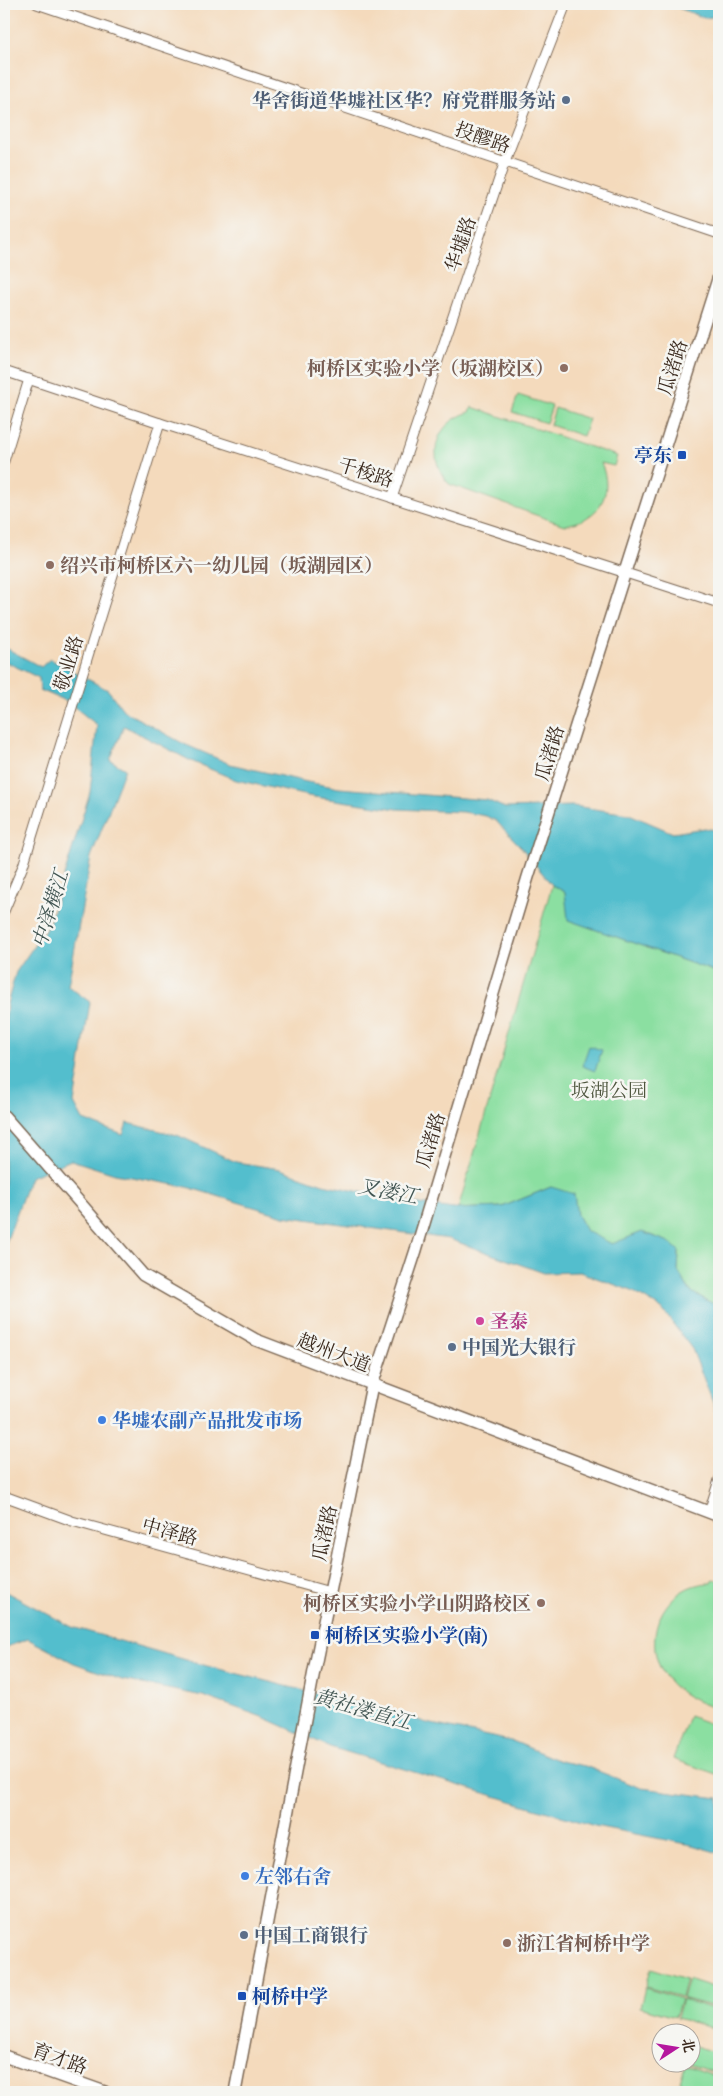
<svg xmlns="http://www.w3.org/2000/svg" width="723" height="2096" viewBox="0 0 723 2096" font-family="'IM FELL French Canon','Noto Serif SC',serif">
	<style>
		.green { fill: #8bdfa1; stroke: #638460 }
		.water { fill: #53becd; stroke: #477476 }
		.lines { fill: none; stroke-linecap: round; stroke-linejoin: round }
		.minor-casing { stroke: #7c6855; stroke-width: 11 }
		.tertiary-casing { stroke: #7c6855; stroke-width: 14 }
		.minor { stroke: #fff; stroke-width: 9 }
		.tertiary { stroke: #fff; stroke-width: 11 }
		.service-dot { fill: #5c6f8a; stroke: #f6f6f2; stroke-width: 2 }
		.education-dot { fill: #8d6e63; stroke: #f6f6f2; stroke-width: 2 }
		.transit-dot { fill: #1a4fb4; stroke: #f6f6f2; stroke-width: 2 }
		.hotel-dot { fill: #d1479c; stroke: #f6f6f2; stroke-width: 2 }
		.shop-dot { fill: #3f7fe0; stroke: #f6f6f2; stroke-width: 2 }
		.labels { text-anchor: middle; stroke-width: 5; stroke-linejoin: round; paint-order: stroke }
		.service-label { font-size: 19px; font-weight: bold; fill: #4e5e75; stroke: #f6f6f2; text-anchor: start }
		.street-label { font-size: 19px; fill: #3b2a1e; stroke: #f6f6f2 }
		.education-label { font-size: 19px; font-weight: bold; fill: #785e54; stroke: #f6f6f2; text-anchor: end }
		.transit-label { font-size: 19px; font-weight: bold; fill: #164399; stroke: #f6f6f2; text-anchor: start }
		.park-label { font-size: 19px; fill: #4f573f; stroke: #f6f6f2 }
		.hotel-label { font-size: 19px; font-weight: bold; fill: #b23c85; stroke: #f6f6f2; text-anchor: start }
		.shop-label { font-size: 19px; font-weight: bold; fill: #366cbe; stroke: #f6f6f2; text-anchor: start }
		.water-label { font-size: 20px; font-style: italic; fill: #425653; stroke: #f6f6f2 }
	</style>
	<rect width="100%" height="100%" fill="#f6f6f2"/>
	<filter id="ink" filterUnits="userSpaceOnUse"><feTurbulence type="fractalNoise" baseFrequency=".02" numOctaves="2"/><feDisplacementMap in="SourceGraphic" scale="10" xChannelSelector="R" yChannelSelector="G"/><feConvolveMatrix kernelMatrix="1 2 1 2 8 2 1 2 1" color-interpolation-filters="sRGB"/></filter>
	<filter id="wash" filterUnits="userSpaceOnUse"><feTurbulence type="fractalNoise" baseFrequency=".0096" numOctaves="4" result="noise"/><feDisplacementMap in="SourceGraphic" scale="20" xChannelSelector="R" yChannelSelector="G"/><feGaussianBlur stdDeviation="1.12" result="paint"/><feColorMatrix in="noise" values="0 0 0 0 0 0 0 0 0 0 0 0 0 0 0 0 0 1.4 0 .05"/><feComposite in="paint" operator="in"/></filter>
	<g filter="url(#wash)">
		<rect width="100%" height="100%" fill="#f4dabc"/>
		<g class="green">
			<polygon points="518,395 552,406 546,423 512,412"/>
			<path d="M472 407 617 456 614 466 601 463C615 495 598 521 564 525L449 484C425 457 435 422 470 412Z"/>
			<polygon points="555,408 589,419 583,436 550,425"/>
			<polygon points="552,885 565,892 569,920 719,973 719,1307 690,1291 678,1271 679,1251 608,1246 586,1232 577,1215 551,1187 502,1207 458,1209"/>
			<path d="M713 1579 719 1581V1710C698 1702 678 1695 665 1676 639 1638 665 1583 711 1583Z"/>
			<polygon points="689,1716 719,1727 719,1775 673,1759"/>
			<polygon points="651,1968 686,1979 681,1997 646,1987"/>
			<polygon points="688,1979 719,1989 718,2008 682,1998"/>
			<polygon points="645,1988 681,1999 675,2017 640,2007"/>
			<polygon points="682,1999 717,2010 712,2028 677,2018"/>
			<polygon points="692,2045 719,2054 719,2074 688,2064 690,2064"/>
			<polygon points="685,2065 719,2077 715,2092 706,2092 679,2084"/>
		</g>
		<g class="water">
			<polygon points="668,4 719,4 719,16 705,18"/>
			<polygon points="4,647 41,667 50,659 108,690 124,711 184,744 230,764 307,782 339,788 487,800 505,808 573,806 629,814 673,833 705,828 719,831 719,973 568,920 565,892 552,885 521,847 496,821 486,816 463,812 397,809 308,796 236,780 191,761 124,726 110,760 125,769 91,857 68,986 90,1002 74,1103 83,1120 123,1135 127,1123 177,1135 236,1162 280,1169 323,1184 413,1203 453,1209 502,1207 551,1187 574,1194 577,1215 586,1231 612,1244 642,1232 669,1242 679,1251 678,1271 690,1291 719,1307 719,1418 692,1349 662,1309 632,1291 580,1272 544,1273 449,1239 284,1216 187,1187 115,1174 71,1160 30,1177 4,1248 4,1035 7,1004 16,972 49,924 90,792 97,725 68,702 40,690 39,678 4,661"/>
			<polygon points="589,1046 602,1050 595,1071 582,1066"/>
			<polygon points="4,1591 72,1627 207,1666 337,1699 379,1707 427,1723 515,1742 560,1761 585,1766 641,1788 719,1798 719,1853 692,1845 595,1826 330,1747 265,1718 203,1696 122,1680 74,1663 28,1639 9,1646 4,1651"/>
		</g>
	</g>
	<g filter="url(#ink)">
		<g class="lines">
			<defs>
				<g id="minor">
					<polyline points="37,4 719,234"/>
					<polyline points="4,371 160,423 719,603"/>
					<polyline points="4,461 29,379"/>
					<polyline points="392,498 505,161 566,4"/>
					<polyline points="4,911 23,866 160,423"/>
					<polyline points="4,1496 72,1521 330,1592"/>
					<polyline points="709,1512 719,1480"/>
				</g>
				<g id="tertiary">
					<polyline points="4,1116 143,1275 256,1340 719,1516"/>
					<polyline points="4,2056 105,2092"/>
					<polyline points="235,2092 314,1671 372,1385 416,1250 528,877 719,276"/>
				</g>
			</defs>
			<use href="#minor" class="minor-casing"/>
			<use href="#tertiary" class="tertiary-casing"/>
			<use href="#minor" class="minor"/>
			<use href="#tertiary" class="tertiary"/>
		</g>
	</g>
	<g class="service-dot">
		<circle cx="566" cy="100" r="5"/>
		<circle cx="452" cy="1347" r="5"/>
		<circle cx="244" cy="1935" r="5"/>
	</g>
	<g class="education-dot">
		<circle cx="564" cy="368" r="5"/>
		<circle cx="50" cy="565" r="5"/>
		<circle cx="541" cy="1603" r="5"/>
		<circle cx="507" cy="1943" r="5"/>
	</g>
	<g class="transit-dot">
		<rect x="677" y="450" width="10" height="10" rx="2.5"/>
		<rect x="310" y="1630" width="10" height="10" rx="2.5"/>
		<rect x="237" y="1991" width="10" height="10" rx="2.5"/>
	</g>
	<circle class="hotel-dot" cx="480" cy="1321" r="5"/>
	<g class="shop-dot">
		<circle cx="102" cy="1420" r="5"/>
		<circle cx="245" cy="1876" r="5"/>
	</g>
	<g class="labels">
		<g class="service-label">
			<text x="556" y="107" text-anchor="end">华舍街道华墟社区华？府党群服务站</text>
			<text x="462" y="1354">中国光大银行</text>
			<text x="254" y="1942">中国工商银行</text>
		</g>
		<g class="street-label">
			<text transform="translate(483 137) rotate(19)" y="7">投醪路</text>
			<text transform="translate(460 244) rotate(-71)" y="7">华墟路</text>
			<text transform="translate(672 367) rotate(-72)" y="7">瓜渚路</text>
			<text transform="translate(366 472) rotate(18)" y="7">千梭路</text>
			<text transform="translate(68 663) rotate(-73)" y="7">敬业路</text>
			<text transform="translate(549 753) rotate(-73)" y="7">瓜渚路</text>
			<text transform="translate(430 1140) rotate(-73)" y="7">瓜渚路</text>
			<text transform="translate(334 1352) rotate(21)" y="7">越州大道</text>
			<text transform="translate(170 1531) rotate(15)" y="7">中泽路</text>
			<text transform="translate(324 1533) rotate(-78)" y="7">瓜渚路</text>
			<text transform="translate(60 2058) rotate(20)" y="7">育才路</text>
		</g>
		<g class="education-label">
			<text x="554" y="375">柯桥区实验小学（坂湖校区）</text>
			<text x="60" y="572" text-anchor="start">绍兴市柯桥区六一幼儿园（坂湖园区）</text>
			<text x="531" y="1610">柯桥区实验小学山阴路校区</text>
			<text x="517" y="1950" text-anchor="start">浙江省柯桥中学</text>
		</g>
		<g class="transit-label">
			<text x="672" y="462" text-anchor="end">亭东</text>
			<text x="325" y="1642">柯桥区实验小学(南)</text>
			<text x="252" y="2003">柯桥中学</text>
		</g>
		<g class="park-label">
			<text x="609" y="1097">坂湖公园</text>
		</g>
		<g class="hotel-label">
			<text x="490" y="1328">圣泰</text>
		</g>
		<g class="shop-label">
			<text x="112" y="1427">华墟农副产品批发市场</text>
			<text x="255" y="1883">左邻右舍</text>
		</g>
		<g class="water-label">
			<text transform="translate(50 909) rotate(-73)" y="7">中泽横江</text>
			<text transform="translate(388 1191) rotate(11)" y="7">叉溇江</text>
			<text transform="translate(363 1709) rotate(16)" y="7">黄社溇直江</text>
		</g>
	</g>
	<rect width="723" height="2096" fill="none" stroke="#f6f6f2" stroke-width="20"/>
	<g transform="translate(676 2048) rotate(78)"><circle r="24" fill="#f6f6f2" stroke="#aba49d"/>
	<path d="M0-4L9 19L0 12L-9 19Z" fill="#b5179e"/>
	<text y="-8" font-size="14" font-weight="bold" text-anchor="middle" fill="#3b2a1e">北</text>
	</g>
</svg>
